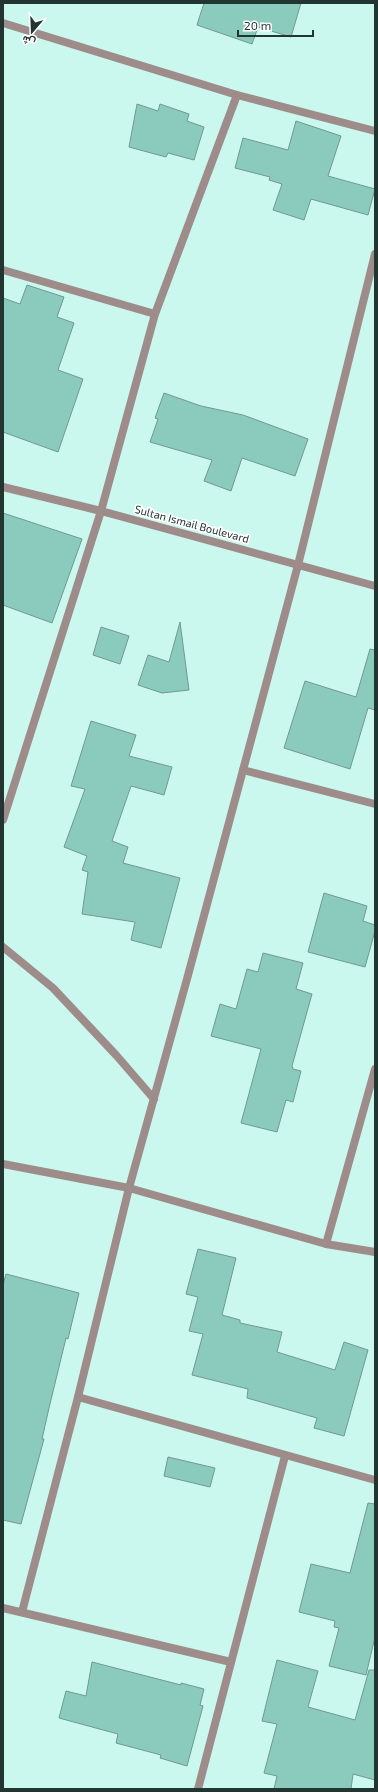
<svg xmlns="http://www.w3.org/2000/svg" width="378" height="1792" viewBox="0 0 378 1792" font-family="'Exo 2',Vazirmatn,sans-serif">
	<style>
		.building { fill: #8bcbbe; stroke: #709991 }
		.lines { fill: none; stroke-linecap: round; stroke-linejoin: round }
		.minor { stroke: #9e8c8a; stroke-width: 8 }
		.tertiary { stroke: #9e8c8a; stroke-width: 8 }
		.labels { text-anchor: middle; stroke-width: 3.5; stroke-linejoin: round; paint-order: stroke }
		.street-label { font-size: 11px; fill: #233531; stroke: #fff }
	</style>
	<rect width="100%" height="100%" fill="#cbf8ee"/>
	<g class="building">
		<polygon points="204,3 301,3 291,37 258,27 252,44 197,25"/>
		<polygon points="137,104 158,111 160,104 189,114 187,121 204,127 194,160 168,153 166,157 129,147"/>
		<polygon points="296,121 341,136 328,176 375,189 368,215 311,199 304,220 273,210 282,184 269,180 270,177 235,168 243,138 288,150"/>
		<polygon points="27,285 64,297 57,317 74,323 58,370 83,379 58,452 3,432 3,298 20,304"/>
		<polygon points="164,393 201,406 243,415 308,439 295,476 242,458 231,491 204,481 212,460 150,442 158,419 155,418"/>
		<polygon points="3,513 82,539 52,623 3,605"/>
		<polygon points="180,622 189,690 162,693 138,685 148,655 169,662"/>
		<polygon points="101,627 129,636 120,664 93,655"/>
		<polygon points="370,649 375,650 375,710 368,708 350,769 284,748 305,681 356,697"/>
		<polygon points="91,721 136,735 129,756 172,767 164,795 131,786 112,841 128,847 123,863 180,878 161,948 131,940 135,922 82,914 88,872 82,870 87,856 64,847 85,789 71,786"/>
		<polygon points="324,893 367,906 363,921 375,925 375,931 365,967 308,952"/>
		<polygon points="263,953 303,963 296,989 312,994 292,1066 293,1069 301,1071 293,1102 286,1100 277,1132 241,1123 261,1049 211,1036 220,1004 236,1009 247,969 258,972"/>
		<polygon points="198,1249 236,1258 222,1315 240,1320 240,1323 282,1332 277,1352 335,1370 344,1342 368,1350 344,1436 314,1428 317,1418 247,1398 248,1389 192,1375 203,1334 189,1331 198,1297 186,1294"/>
		<polygon points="6,1274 79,1293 68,1339 66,1338 49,1408 42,1439 44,1439 21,1524 3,1520 3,1285"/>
		<polygon points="168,1457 215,1468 210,1487 164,1476"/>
		<polygon points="368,1503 375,1504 375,1637 366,1675 329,1666 339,1628 334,1627 335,1621 299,1612 311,1564 350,1573"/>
		<polygon points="277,1660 318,1671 308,1707 355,1720 369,1670 375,1670 375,1780 353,1774 351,1789 274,1789 277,1776 264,1773 277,1724 262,1721"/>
		<polygon points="92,1662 181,1685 181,1683 204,1689 200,1705 203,1706 187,1766 160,1758 161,1755 116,1743 118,1734 59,1718 66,1691 86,1696"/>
	</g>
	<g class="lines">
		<g class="minor">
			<polyline points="3,23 237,95 375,131"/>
			<polyline points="3,270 155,314"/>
			<polyline points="243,770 375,804"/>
			<polyline points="3,820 101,511 155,314 237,95"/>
			<polyline points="3,947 53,988 116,1055 154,1099"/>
			<polyline points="3,1164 129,1188 326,1244 375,1252"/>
			<polyline points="326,1244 375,1069"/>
			<polyline points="78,1397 375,1480"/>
			<polyline points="3,1608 231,1662"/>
			<polyline points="22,1612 78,1397 129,1188 187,979 298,565 375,254"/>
			<polyline points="198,1789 285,1456"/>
		</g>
		<polyline class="tertiary" points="3,487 101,511 375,586"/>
	</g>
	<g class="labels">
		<g class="street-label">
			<text transform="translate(192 524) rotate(15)" y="4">Sultan Ismail Boulevard</text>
		</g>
	</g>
	<rect width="378" height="1792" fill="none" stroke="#233531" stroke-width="8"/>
	<g transform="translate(32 32) rotate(199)" stroke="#ffffff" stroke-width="3" paint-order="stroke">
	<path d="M0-3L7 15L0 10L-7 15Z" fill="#233531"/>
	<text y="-6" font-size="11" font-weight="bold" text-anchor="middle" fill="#233531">ش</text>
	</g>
	<path d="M238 30v6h75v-6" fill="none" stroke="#233531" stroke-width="2"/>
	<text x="244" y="30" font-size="12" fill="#233531" stroke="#ffffff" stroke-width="3" paint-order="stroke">20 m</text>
</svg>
